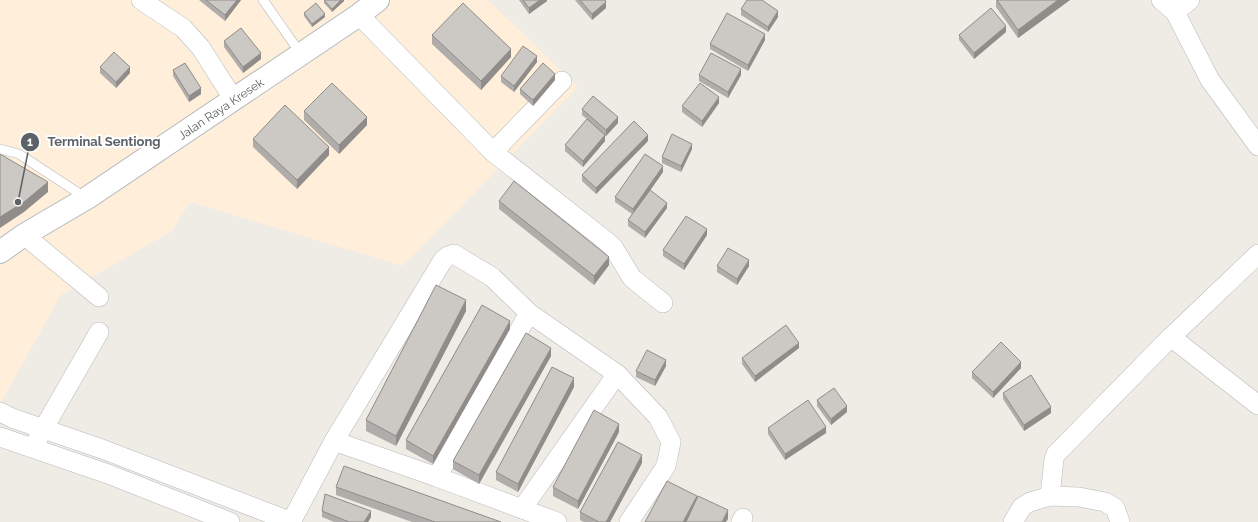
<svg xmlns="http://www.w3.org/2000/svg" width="1258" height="522" viewBox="0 0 1258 522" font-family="Raleway,sans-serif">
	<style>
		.commercial { fill: #ffefda }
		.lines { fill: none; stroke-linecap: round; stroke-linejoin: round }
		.lane-casing { stroke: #b5b9bc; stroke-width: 10 }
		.street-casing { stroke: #b5b9bc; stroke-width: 20 }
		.secondary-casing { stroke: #b3b9bd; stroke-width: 24 }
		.lane { stroke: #fff; stroke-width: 9 }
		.street { stroke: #fff; stroke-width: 19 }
		.secondary { stroke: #fff; stroke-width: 22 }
		.wall { fill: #afaca9 }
		.shaded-wall { fill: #8f8c89 }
		.building { fill: #ccc8c4; stroke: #8f8c89 }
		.labels { text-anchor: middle; stroke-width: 4; stroke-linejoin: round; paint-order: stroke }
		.street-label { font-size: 12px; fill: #5c6266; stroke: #fff }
		.leader { fill: none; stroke: #5c6266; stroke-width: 1.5 }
		.callout-dot { fill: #5c6266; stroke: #fff; stroke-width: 1.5 }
		.mark-label { font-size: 12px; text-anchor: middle; font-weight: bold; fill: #fff }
		.callout-label { font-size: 13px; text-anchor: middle; font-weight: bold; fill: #5c6266; stroke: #fff; stroke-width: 4; stroke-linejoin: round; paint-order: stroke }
	</style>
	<rect width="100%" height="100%" fill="#efebe5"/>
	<polygon class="commercial" points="0,0 488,0 578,87 403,266 190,202 172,231 61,295 0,404"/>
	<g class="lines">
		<defs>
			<g id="lane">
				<polyline points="263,0 301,54"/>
				<polyline points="0,149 19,154 86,198"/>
			</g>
			<g id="street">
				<polyline points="141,0 183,28 201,48 234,100"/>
				<polyline points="1161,0 1175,12"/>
				<polyline points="1190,0 1175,12 1210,80 1258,146"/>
				<polyline points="359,15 493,152 605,240 613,247 632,278 663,303"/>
				<polyline points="493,152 562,81"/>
				<polyline points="24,235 99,297"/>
				<polyline points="1171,337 1258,405"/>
				<polyline points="0,412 12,418 102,449 292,522"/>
				<polyline points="0,437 108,474 230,522"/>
				<polyline points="37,440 99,332"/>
				<polyline points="334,441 437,477 557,522"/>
				<polyline points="437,477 529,313"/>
				<polyline points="1050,496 1054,459 1056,454 1171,337 1258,254"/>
				<polyline points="522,509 617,374"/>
				<polyline points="291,522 334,441 443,260 448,256 454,254 492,277 529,313 617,374 658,417 671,442 666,466 629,522"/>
				<polyline points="741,522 743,518"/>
				<polyline points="1013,522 1022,507 1030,502 1050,496 1079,497 1105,502 1115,508 1120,522"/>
			</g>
			<polyline id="secondary" points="0,252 24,235 87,198 359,15 378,0"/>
		</defs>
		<use href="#lane" class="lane-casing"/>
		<use href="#street" class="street-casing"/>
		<use href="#secondary" class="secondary-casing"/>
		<use href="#lane" class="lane"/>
		<use href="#street" class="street"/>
		<use href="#secondary" class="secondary"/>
	</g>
	<g class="wall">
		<polygon points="199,0 241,0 225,21"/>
		<polygon points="324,0 344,0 344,1 332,12 324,3"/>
		<polygon points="519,0 547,0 547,1 529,14"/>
		<polygon points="575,0 605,0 606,8 592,20"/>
		<polygon points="996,0 1070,0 1018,38 996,7"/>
		<polygon points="741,9 778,17 768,32 741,15"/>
		<polygon points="304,13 325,17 312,27 304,16"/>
		<polygon points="1006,32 974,59 959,40 959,35"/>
		<polygon points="432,35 511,57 481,90 432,44"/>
		<polygon points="765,40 748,71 710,49 710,44"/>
		<polygon points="224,41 261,59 243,73 224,47"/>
		<polygon points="537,62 514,92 501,82 501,76"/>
		<polygon points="100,67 130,73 116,88 100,73"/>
		<polygon points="173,70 201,94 189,102 173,76"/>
		<polygon points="699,75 741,75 728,98 699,81"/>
		<polygon points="555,80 533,106 520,94 520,89"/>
		<polygon points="719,103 702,127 682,112 682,106"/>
		<polygon points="582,109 618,123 606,136 605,136 605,141 583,167 565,151 565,145 587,119 582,115"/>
		<polygon points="304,111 367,125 339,154 304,120"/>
		<polygon points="253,139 329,155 297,189 253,147"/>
		<polygon points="648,141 596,194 582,181 582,175"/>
		<polygon points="692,149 681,172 662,163 662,157"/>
		<polygon points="663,172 650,190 667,208 645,238 628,226 628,220 632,214 615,202 615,197"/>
		<polygon points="499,201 609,265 594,285 499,209"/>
		<polygon points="707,235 684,270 663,256 663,250"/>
		<polygon points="717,266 749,266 737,285 717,272"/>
		<polygon points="466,311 396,446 366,431 366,420"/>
		<polygon points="510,329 433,464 406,449 406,440"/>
		<polygon points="799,348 755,382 742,364 742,358"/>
		<polygon points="551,356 479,484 453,469 453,461"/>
		<polygon points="666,366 655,386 636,377 636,371"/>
		<polygon points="1021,368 993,398 972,378 972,372"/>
		<polygon points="574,387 518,492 496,480 496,472"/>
		<polygon points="1003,393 1051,413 1024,431 1003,399"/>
		<polygon points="817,400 847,412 831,425 817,406"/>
		<polygon points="768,428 826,433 785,460 768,434"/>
		<polygon points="619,432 578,509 553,496 553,487"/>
		<polygon points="642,463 610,522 584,522 580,520 580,512"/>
		<polygon points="336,487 501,522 412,522 336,495"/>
		<polygon points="322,511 371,517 368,522 334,522 322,517"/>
	</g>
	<g class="shaded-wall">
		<polygon points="237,0 241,0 225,21 225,15"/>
		<polygon points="341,0 344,0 344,1 332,12 332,9"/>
		<polygon points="540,0 547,0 547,1 529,14 529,8"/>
		<polygon points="1058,0 1070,0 1018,38 1018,30"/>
		<polygon points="606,2 606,8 592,20 592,14"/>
		<polygon points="778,11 778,17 768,32 768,27"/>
		<polygon points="325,14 325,17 312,27 312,24"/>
		<polygon points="1006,26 1006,32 974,59 974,53"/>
		<polygon points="765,34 765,40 748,71 748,65"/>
		<polygon points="511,49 511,57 481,90 481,81"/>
		<polygon points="261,53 261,59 243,73 243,67"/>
		<polygon points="537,56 537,62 514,92 514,86"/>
		<polygon points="130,67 130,73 116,88 116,82"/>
		<polygon points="741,69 741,75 728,98 728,92"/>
		<polygon points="555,74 555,80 533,106 533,100"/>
		<polygon points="201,88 201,94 189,102 189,96"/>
		<polygon points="719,97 719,103 702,127 702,121"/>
		<polygon points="367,117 367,125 339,154 339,145"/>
		<polygon points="618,117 618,123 606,136 606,130"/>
		<polygon points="605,135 605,141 583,167 583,161"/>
		<polygon points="648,135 648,141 596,194 596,188"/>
		<polygon points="692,144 692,149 681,172 681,166"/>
		<polygon points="329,147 329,155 297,189 297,180"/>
		<polygon points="663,166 663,172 633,215 633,209"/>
		<polygon points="48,182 48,192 24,212 0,228 0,217"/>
		<polygon points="667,203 667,208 645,238 645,232"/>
		<polygon points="707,229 707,235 684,270 684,264"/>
		<polygon points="609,257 609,265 594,285 594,276"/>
		<polygon points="749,260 749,266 737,285 737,279"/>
		<polygon points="466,300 466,311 396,446 396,436"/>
		<polygon points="510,321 510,329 433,464 433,456"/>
		<polygon points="799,343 799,348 755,382 755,376"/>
		<polygon points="551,348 551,356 479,484 479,475"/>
		<polygon points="666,360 666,366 655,386 655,380"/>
		<polygon points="1021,362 1021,368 993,398 993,392"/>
		<polygon points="574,378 574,387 518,492 518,484"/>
		<polygon points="847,406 847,412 831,425 831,419"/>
		<polygon points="1051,407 1051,413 1024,431 1024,425"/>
		<polygon points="619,424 619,432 578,509 578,501"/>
		<polygon points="826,427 826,433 785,460 785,454"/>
		<polygon points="642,455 642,463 610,522 606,522"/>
		<polygon points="697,496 697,504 687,522 683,522"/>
		<polygon points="728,510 728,519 726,522 722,522"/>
		<polygon points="371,511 371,517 368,522 364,522"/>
	</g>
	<g class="building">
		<polygon points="206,0 237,0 225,15"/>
		<polygon points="324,0 341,0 332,9"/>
		<polygon points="523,0 540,0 529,8"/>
		<polygon points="580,0 605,0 606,2 592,14"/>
		<polygon points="747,0 762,0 778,11 768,27 741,9"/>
		<polygon points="997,0 1058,0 1018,30"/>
		<polygon points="316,3 325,14 312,24 304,13"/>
		<polygon points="463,3 511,49 481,81 432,35"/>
		<polygon points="991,8 1006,26 974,53 959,35"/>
		<polygon points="727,13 765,34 748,65 710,44"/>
		<polygon points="241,28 261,53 243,67 224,41"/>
		<polygon points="523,46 537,56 514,86 501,76"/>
		<polygon points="114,52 130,67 116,82 100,67"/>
		<polygon points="711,53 741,69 728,92 699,75"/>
		<polygon points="185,63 201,88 189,96 173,70"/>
		<polygon points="543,63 555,74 533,100 520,89"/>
		<polygon points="332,83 367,117 339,145 304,111"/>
		<polygon points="700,83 719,97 702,121 682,106"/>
		<polygon points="593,96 618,117 606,130 582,109"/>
		<polygon points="285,105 329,147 297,180 253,139"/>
		<polygon points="587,119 605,135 583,161 565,145"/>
		<polygon points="634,121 648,135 596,188 582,175"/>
		<polygon points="672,134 692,144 681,166 662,157"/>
		<polygon points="0,154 48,182 24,202 0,217"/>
		<polygon points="645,154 663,166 633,209 615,197"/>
		<polygon points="514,181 609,257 594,276 499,201"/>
		<polygon points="650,190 667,203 645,232 628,220"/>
		<polygon points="686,216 707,229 684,264 663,250"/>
		<polygon points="728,248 749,260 737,279 717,266"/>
		<polygon points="436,285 466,300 396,436 366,420"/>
		<polygon points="482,305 510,321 433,456 406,440"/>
		<polygon points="786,325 799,343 755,376 742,358"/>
		<polygon points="526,333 551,348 479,475 453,461"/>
		<polygon points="1001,342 1021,362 993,392 972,372"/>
		<polygon points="647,350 666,360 655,380 636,371"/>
		<polygon points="552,367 574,378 518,484 496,472"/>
		<polygon points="1031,375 1051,407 1024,425 1003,393"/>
		<polygon points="834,388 847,406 831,419 817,400"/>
		<polygon points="808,400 826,427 785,454 768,428"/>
		<polygon points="594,410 619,424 578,501 553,487"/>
		<polygon points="618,442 642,455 606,522 599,522 580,512"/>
		<polygon points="344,466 501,522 435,522 336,487"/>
		<polygon points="667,481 697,496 683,522 645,522"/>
		<polygon points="325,494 371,511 364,522 349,522 322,511"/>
		<polygon points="698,496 728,510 722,522 686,522"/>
	</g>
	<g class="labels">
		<g class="street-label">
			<text transform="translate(221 109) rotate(-34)" y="4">Jalan Raya Kresek</text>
		</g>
	</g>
	<path class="leader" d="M18 202L30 142"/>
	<g class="callout-dot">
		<circle cx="18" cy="202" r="4"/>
		<circle cx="30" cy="142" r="10"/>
	</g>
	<g class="mark-label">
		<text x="30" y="146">1</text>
	</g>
	<g class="callout-label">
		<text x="104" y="146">Terminal Sentiong</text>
	</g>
</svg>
